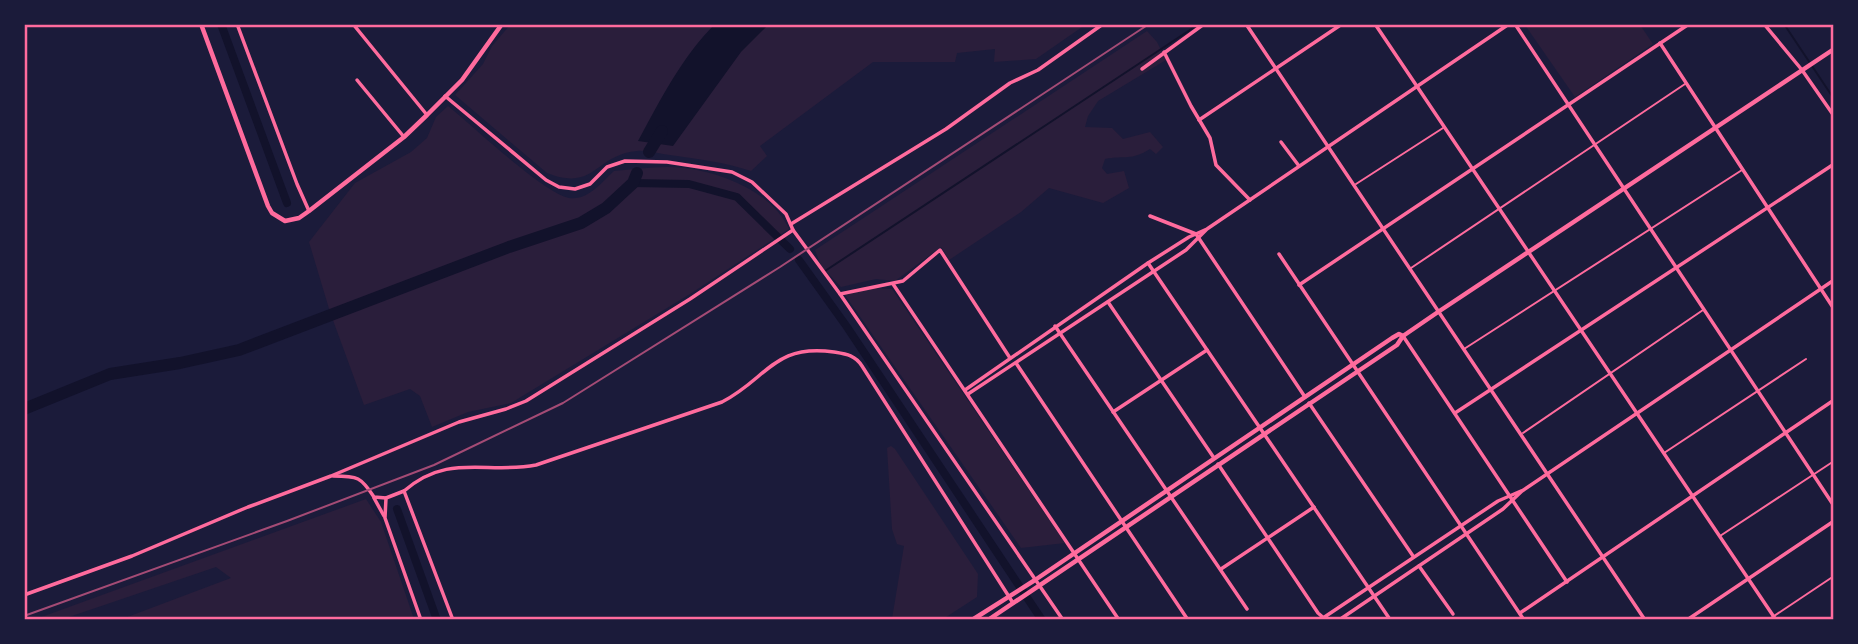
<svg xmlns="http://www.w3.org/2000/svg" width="1858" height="644" viewBox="0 0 1858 644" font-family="'Work Sans',sans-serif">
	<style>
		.green { fill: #2a1e3b }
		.water { fill: #12122b }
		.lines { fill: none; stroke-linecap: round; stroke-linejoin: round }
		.stream { stroke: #12122b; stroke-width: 2 }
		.canal { stroke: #12122b; stroke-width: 8 }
		.river { stroke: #12122b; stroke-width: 12 }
		.service { stroke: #ff6b9d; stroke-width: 2 }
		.minor { stroke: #ff6b9d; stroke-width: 3.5 }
		.tertiary { stroke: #ff6b9d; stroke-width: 4.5 }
		.rail { stroke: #a44b75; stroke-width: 2 }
		.neatline { fill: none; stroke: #ff6b9d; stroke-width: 2.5 }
	</style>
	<rect width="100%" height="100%" fill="#1b1b3a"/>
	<g class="green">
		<path d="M510 25H1085L1036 59 994 62 995 49 957 53 955 62H873L760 146 767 156 751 171C724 162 698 159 670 155 660 154 648 150 637 151 594 155 596 192 547 173L455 95 483 64 492 46Z"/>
		<polygon points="1525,25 1640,25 1653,44 1575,97"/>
		<path d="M1147 31 1157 42 1166 60 1098 101 1088 116 1085 127 1112 128 1123 139 1150 132 1163 147 1156 154 1150 149C1131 161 1125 155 1105 159L1102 168 1107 174 1124 171 1129 188 1103 203 1049 188 1021 212 949 260 941 247 895 281 876 279 841 287 821 266 815 250Z"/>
		<path d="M448 106C473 126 542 192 569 198 588 201 602 182 614 171 637 169 662 165 685 168 722 173 772 192 789 229L690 294 511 403 468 412 432 427 420 396 410 389 364 405 330 312 309 242 355 183 411 152 427 138 436 117Z"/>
		<polygon points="874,288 892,289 1065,543 1021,548 845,295"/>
		<polygon points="891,446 895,449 978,574 977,597 943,619 892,619 904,546 897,544 892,529 887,448"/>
		<polygon points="366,499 381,522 414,619 122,619 231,578 216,567 63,619 36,619"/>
	</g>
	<path class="water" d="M715 24 768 25 741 52 673 146 638 141C661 99 681 58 715 24Z"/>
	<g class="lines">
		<g class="stream">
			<polyline points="1784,24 1834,99"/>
			<polyline points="825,271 1199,24"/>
		</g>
		<g class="canal">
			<polyline points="221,24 287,203"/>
			<polyline points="633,183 689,184 737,197 790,249"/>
			<polyline points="799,260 847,327 1042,620"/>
			<polyline points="397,509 437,620"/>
		</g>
		<g class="river">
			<polyline points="649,152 662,131"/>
			<polyline points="24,409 110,374 180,363 239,350 509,247 581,223 606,208 633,183 637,173"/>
		</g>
		<g class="service">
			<polyline points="1356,184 1443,128"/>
			<polyline points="1411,268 1685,84"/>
			<polyline points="1464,349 1742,170"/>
			<polyline points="1523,433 1703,310"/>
			<polyline points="1664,453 1806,359"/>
			<polyline points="1720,536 1834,461"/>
			<polyline points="1768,620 1834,576"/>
		</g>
		<g class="minor">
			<polyline points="237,24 297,184 309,211"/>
			<polyline points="353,24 427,115"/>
			<polyline points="1246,24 1645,620"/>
			<polyline points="1375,24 1776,620"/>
			<polyline points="1515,24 1834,506"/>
			<polyline points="1764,24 1802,70 1834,116"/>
			<polyline points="1660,43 1834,309"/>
			<polyline points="1164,52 1191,106 1210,138 1216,165 1250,200"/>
			<polyline points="1142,69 1204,24"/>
			<polyline points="357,80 404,137"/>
			<polyline points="445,96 546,180 559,187 575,189 590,184 607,167 625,161 667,162 732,172 752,182 786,214 793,230 840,294 1063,620"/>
			<polyline points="1199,120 1342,24"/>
			<polyline points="1281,142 1299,166"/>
			<polyline points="1150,216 1196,234 1305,397"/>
			<polyline points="791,224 946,129 1010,83 1038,70 1103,24"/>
			<polyline points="1279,254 1524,620"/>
			<polyline points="1148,263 1389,618"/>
			<polyline points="893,284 1119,620"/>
			<polyline points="1299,285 1689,24"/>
			<polyline points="840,294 903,281 940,250 1010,358"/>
			<polyline points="1108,302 1214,458"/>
			<polyline points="1055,326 1247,609"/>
			<polyline points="1403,336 1567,582"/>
			<polyline points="1016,363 1188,620"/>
			<polyline points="965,390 1148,263 1189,237 1207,229 1509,24"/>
			<polyline points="968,394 1186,250 1206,230"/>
			<polyline points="1309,403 1413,556"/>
			<polyline points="1113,412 1207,350"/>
			<polyline points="1455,413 1834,164"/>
			<polyline points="1218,464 1318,613 1326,620"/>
			<path d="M333 476C358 476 361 477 374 497L386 498"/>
			<path d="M404 491C449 452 487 475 536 465L722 402C767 379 774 343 834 352 846 354 855 355 862 366L1013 603"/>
			<polyline points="374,498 384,516"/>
			<polyline points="1419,566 1453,614"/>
			<polyline points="1221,569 1314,507"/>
			<polyline points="24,595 132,556 248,507 331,476 459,422 506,409 526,401 690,299 793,230"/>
			<polyline points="1520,613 1834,400"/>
			<polyline points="1323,618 1498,501 1521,491"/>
			<polyline points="421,620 385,518 386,498 404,491 453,620"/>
			<polyline points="1339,620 1503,509 1522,491 1834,280"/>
			<polyline points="1687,620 1834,521"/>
		</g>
		<g class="tertiary">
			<polyline points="201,24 268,206 272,213 285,221 299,218 309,211 404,137 427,115 462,80 502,24"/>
			<polyline points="972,620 1035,580 1392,338 1399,334 1403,336"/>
			<polyline points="988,620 1397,345 1403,336 1438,312 1834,49"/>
		</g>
		<polyline class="rail" points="24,616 287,521 434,465 563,403 780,267 1149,24"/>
	</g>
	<rect width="1858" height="644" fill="none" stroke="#1b1b3a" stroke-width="52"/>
	<rect x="26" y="26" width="1806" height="592" class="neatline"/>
</svg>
